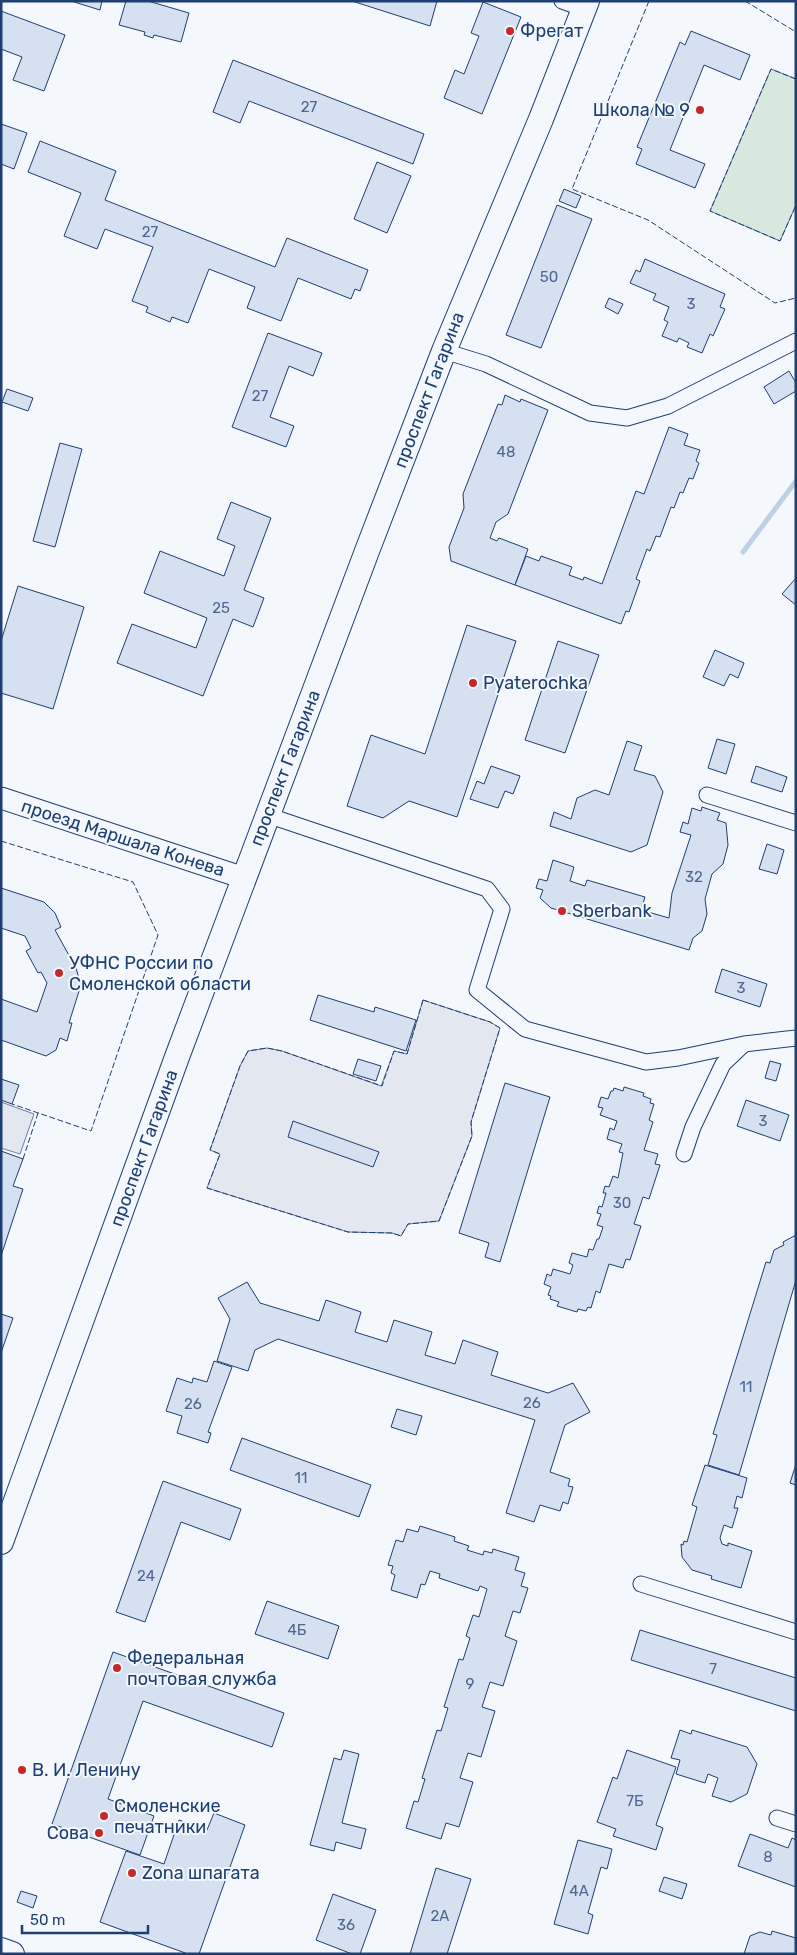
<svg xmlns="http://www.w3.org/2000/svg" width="797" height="1955" viewBox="0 0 797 1955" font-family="Rubik,sans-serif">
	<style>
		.green { fill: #d7e8df; stroke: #687fa3 }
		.parking { fill: #e3e8f0; stroke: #687fa3 }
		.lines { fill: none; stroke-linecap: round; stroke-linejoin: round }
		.stream { stroke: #bed0e5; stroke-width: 5 }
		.building { fill: #d5e0f0; stroke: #1d3f73 }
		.street-casing { stroke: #1d3f73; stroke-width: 17 }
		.secondary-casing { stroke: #1d3f73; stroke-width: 23 }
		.primary-casing { stroke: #1d3f73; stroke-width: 26 }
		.street { stroke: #f4f7fb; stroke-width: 15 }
		.secondary { stroke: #f4f7fb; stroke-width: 21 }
		.primary { stroke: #f4f7fb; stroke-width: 24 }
		.fence { stroke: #1d3f73; stroke-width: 1; stroke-dasharray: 6 2.5; stroke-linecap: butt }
		.poi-dot { fill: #c62828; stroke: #f4f7fb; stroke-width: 2 }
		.labels { text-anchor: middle; stroke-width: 4; stroke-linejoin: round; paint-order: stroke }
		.number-label { font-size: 15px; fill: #4b6792 }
		.poi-label { font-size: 18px; fill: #1d3f73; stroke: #f4f7fb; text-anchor: start }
		.street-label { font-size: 18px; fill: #1d3f73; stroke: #f4f7fb }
	</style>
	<rect width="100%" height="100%" fill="#f4f7fb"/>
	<polygon class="green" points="771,69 796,79 796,205 780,241 710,211"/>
	<g class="parking">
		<polygon points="423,1000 490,1022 500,1028 471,1122 472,1136 439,1221 408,1224 401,1236 392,1233 348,1232 207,1188 220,1154 210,1150 240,1066 248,1051 267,1048 282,1051 381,1086 394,1051 407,1054"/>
		<polygon points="1,1102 34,1114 20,1154 1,1148"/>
	</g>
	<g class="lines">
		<polyline class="stream" points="743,552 796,481"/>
	</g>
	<g class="building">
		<polygon points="71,1 102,1 100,10"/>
		<polygon points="126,1 148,1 189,13 181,42 154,35 153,38 144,35 145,32 119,25"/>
		<polygon points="352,1 437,1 430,26"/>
		<polygon points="483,2 521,17 482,114 444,98 455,70 464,74 479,36 471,33"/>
		<polygon points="1,11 65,35 44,91 13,80 22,57 1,49"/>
		<polygon points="691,31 750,55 740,80 704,65 670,150 705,164 695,188 636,164 642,149 637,147 680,42 685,45"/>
		<polygon points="233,60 424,134 413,164 249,101 240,123 213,112"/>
		<polygon points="1,124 27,133 14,169 1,164"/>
		<polygon points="40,141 116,171 105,200 275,267 287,238 368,270 360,291 355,289 351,299 298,278 281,321 247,308 255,287 209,269 188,323 172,317 170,322 146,312 148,307 132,301 153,247 105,229 97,249 64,236 81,193 28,172"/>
		<polygon points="377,162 411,176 387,233 354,219"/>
		<polygon points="564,189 581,196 576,208 559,201"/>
		<polygon points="557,205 592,219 541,348 506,335"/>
		<polygon points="645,259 725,294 720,307 725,309 713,336 710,334 702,353 687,347 689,343 679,338 677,342 662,336 668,322 664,320 669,307 653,300 656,294 630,283 636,270 640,272"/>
		<polygon points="609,298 623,304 618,314 605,307"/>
		<polygon points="268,333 322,353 313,376 289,366 270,417 294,426 286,447 232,427"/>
		<polygon points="789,371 796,383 796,391 774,404 764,387"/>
		<polygon points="7,389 33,398 28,411 2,402"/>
		<polygon points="505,395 520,402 521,399 548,410 508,514 496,522 490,538 497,541 499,538 528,549 515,585 451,561 449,547 464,508 463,494 498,404 502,405"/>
		<polygon points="669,427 688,434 684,445 700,450 696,461 699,463 693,479 689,478 683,493 680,492 674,508 671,507 660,537 656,536 650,551 647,549 636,579 640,581 629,612 626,611 621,624 515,585 526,556 539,561 541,556 572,567 569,575 583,580 584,577 602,584 636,491 644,494"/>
		<polygon points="60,443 82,449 55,547 33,541"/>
		<polygon points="231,502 271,518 244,590 264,598 253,627 233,619 203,696 117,663 132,624 196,648 207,618 144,593 160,551 224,576 235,546 217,539"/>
		<polygon points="796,578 796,605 782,594"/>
		<polygon points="18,586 84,607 53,709 1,693 1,641"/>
		<polygon points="467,625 516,641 457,817 409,801 383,818 347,806 371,735 425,754"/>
		<polygon points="558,641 599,655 565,753 525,740"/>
		<polygon points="715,650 744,663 738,678 730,674 724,686 703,677"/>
		<polygon points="717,739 735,744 726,774 708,768"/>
		<polygon points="627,741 642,746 634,770 655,776 663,792 647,845 631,852 550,826 554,812 571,819 577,798 595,790 609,795"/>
		<polygon points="491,766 520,776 513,794 505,791 498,808 470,799 477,781 484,784"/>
		<polygon points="756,766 787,777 782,792 751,782"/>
		<polygon points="702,807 720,813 717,820 726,823 728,845 723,864 712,874 705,899 707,914 702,931 693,938 689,950 551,908 540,898 543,890 536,888 539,879 547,881 553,860 574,867 570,881 585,886 587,880 645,897 641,910 669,918 672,893 691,835 680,832 683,822 688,824 692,808 701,811"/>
		<polygon points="767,844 784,850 777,874 759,869"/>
		<polygon points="1,888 44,902 55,913 61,927 55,930 76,968 80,982 80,988 69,1023 72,1023 67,1041 60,1038 56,1050 46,1056 1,1040 1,999 37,1012 47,983 41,972 38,973 26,951 31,948 25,936 1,928"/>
		<polygon points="722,969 767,984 760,1007 715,992"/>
		<polygon points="318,995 374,1012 375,1007 416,1020 406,1051 310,1020"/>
		<polygon points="358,1059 381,1066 376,1081 353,1074"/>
		<polygon points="770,1061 781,1064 776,1081 765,1078"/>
		<polygon points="1,1079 19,1085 12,1104 1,1100"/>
		<polygon points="505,1083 550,1097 500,1262 485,1257 489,1243 459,1233"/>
		<polygon points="624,1087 644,1093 643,1096 651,1099 650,1103 654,1104 649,1120 653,1122 644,1150 658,1154 655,1164 660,1165 649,1199 643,1197 634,1224 641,1226 630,1260 626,1259 623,1268 609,1264 600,1293 596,1291 591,1308 588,1307 586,1311 578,1309 577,1312 557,1306 559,1302 550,1299 551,1296 548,1295 551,1287 544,1284 547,1274 551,1276 553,1269 570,1274 573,1265 569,1263 572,1253 587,1257 589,1249 593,1250 597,1239 599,1239 603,1227 597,1225 601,1214 597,1213 599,1206 602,1207 606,1193 603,1193 605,1186 609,1187 613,1176 618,1178 623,1153 619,1152 622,1144 607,1139 610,1128 614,1130 617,1121 600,1115 603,1108 598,1107 601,1097 608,1099 611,1091 613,1091 614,1088 623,1091"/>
		<polygon points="746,1100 789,1115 780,1141 737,1126"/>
		<polygon points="293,1121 379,1152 373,1167 288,1137"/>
		<polygon points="1,1151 23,1159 13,1186 23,1189 1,1256"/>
		<polygon points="796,1235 796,1280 739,1475 708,1465 717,1435 713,1434 766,1262 770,1263 774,1250 784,1245 783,1242"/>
		<polygon points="247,1282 260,1303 319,1321 326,1300 361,1312 355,1332 387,1342 394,1320 432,1332 425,1355 455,1364 463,1340 498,1352 491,1375 548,1393 573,1383 590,1412 565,1425 550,1472 570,1479 568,1486 573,1487 568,1504 563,1502 560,1511 540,1505 534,1522 506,1513 535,1420 278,1339 255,1350 248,1371 217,1361 230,1319 218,1298"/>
		<polygon points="1,1314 13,1318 1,1353"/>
		<polygon points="214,1361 232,1367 208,1432 211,1433 208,1443 177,1433 182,1416 166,1411 177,1378 192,1383 193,1378 207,1382"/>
		<polygon points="397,1409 422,1416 416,1435 391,1427"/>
		<polygon points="242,1438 371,1485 359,1517 230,1470"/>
		<polygon points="796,1464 796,1485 790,1483"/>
		<polygon points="705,1465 747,1478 742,1498 737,1496 734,1508 738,1508 732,1528 724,1525 720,1538 722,1544 728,1546 728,1543 752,1551 741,1588 711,1579 712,1576 692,1570 682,1557 681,1544 683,1545 684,1541 687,1542 697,1507 692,1505"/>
		<polygon points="163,1481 241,1509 230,1540 181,1522 145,1622 116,1612"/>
		<polygon points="420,1526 455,1537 454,1541 469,1546 467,1550 483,1555 484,1551 492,1553 493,1549 519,1557 515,1570 525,1573 521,1586 528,1588 520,1613 513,1611 505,1636 517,1641 503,1686 490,1682 482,1707 495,1711 481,1757 468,1753 460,1778 473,1782 459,1827 446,1823 441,1839 406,1828 414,1801 418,1802 425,1779 422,1778 437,1730 441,1731 448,1708 444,1707 459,1659 463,1660 470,1638 466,1636 473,1615 479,1617 487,1589 480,1586 478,1591 439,1578 440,1574 430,1571 425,1585 421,1584 417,1598 391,1590 395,1575 391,1573 393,1566 388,1565 396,1540 403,1542 407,1529 418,1532"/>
		<polygon points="267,1601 339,1626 328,1659 255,1634"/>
		<polygon points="640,1630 796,1678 796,1711 631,1660"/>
		<polygon points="113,1652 284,1713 272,1747 143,1701 108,1799 154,1816 140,1855 52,1824"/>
		<polygon points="680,1730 691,1734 692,1730 747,1747 757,1764 747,1794 731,1802 712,1796 718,1778 708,1774 705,1783 676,1774 680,1760 671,1758"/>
		<polygon points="344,1750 359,1754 342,1823 366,1829 361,1849 336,1842 334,1851 310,1845 334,1758 341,1760"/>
		<polygon points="627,1750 676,1767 656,1825 663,1828 656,1850 613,1836 616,1829 597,1822 613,1777 617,1779"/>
		<polygon points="214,1813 245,1825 199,1954 188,1954 100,1922 126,1851 164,1864 179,1820 207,1830"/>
		<polygon points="750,1834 788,1848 792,1838 796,1840 796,1887 738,1866"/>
		<polygon points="578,1840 612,1849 607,1869 601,1867 588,1913 593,1915 588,1934 554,1924"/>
		<polygon points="436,1868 471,1879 447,1954 410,1954"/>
		<polygon points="664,1877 687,1884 682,1899 659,1891"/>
		<polygon points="21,1891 37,1896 33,1908 17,1902"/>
		<polygon points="333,1894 376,1910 360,1954 352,1954 316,1940"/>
		<polygon points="772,1931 796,1938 796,1954 744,1954 750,1936 760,1932 771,1935"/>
	</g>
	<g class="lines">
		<defs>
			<g id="street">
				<polyline points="562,1 584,9"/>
				<polyline points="444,351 486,364 590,413 627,418 668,406 796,341"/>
				<polyline points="707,795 796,823"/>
				<polyline points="267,815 487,889 502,909 477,990 525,1029 646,1062 678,1058 744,1044 796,1038"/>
				<polyline points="684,1154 693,1127 723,1064 743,1045"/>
				<polyline points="641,1584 796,1632"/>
				<polyline points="777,1818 796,1824"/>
			</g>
			<polyline id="secondary" points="1,798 244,878"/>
			<g id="primary">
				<polyline points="1,1542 177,1057 367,551 444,351 541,119 587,1"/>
				<polyline points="1,1950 12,1954"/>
			</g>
		</defs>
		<use href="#street" class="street-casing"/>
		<use href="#secondary" class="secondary-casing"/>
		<use href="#primary" class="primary-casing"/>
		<use href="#street" class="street"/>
		<use href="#secondary" class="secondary"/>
		<use href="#primary" class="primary"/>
		<g class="fence">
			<polyline points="649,1 572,189 648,220 775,303 796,298"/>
			<polyline points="745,1 796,32"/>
			<polyline points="796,79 771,69 710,211 780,241 796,205"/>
			<polyline points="1,841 133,882 158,935 91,1131 12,1104"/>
			<polygon points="423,1000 490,1022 500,1028 471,1122 472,1136 439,1221 408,1224 401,1236 392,1233 348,1232 207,1188 220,1154 210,1150 240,1066 248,1051 267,1048 282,1051 382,1086 394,1051 407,1054"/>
			<polyline points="23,1159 38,1113"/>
		</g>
	</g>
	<g class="poi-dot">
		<circle cx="510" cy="31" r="5"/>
		<circle cx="700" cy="110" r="5"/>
		<circle cx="473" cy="683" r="5"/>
		<circle cx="562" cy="911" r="5"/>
		<circle cx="59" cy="973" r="5"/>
		<circle cx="117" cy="1668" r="5"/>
		<circle cx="22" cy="1770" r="5"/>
		<circle cx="104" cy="1816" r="5"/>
		<circle cx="99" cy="1833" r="5"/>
		<circle cx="132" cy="1873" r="5"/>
	</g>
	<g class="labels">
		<g class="number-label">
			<text x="309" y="112">27</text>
			<text x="150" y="237">27</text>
			<text x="549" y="282">50</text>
			<text x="691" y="309">3</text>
			<text x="260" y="401">27</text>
			<text x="506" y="457">48</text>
			<text x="221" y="613">25</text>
			<text x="694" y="882">32</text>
			<text x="741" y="993">3</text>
			<text x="763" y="1126">3</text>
			<text x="622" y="1208">30</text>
			<text x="746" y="1392">11</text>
			<text x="532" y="1408">26</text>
			<text x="193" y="1409">26</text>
			<text x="301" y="1483">11</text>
			<text x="146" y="1581">24</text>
			<text x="297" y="1635">4Б</text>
			<text x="713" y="1674">7</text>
			<text x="470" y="1689">9</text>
			<text x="635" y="1806">7Б</text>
			<text x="768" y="1862">8</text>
			<text x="579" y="1896">4А</text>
			<text x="440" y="1921">2А</text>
			<text x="346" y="1930">36</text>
		</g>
		<g class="poi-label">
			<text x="520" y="37">Фрегат</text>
			<text x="690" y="116" text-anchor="end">Школа № 9</text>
			<text x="483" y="689">Pyaterochka</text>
			<text x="572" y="917">Sberbank</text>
			<text x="69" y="969">УФНС России по<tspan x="69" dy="21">Смоленской области</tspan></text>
			<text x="127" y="1664">Федеральная<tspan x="127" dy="21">почтовая служба</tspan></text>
			<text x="32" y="1776">В. И. Ленину</text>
			<text x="114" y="1812">Смоленские<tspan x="114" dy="21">печатники</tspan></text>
			<text x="89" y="1839" text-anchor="end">Сова</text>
			<text x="142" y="1879">Zona шпагата</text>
		</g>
		<g class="street-label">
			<text transform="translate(429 390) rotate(-69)" y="6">проспект Гагарина</text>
			<text transform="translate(285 768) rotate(-69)" y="6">проспект Гагарина</text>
			<text transform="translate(123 838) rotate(18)" y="6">проезд Маршала Конева</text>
			<text transform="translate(144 1148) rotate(-70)" y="6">проспект Гагарина</text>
		</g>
	</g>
	<rect width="797" height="1955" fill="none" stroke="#1d3f73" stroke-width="5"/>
	<path d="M22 1925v8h126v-8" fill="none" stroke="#1d3f73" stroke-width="2.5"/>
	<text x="30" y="1925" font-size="15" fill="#1d3f73" stroke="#f4f7fb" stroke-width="4" paint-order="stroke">50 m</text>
</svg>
